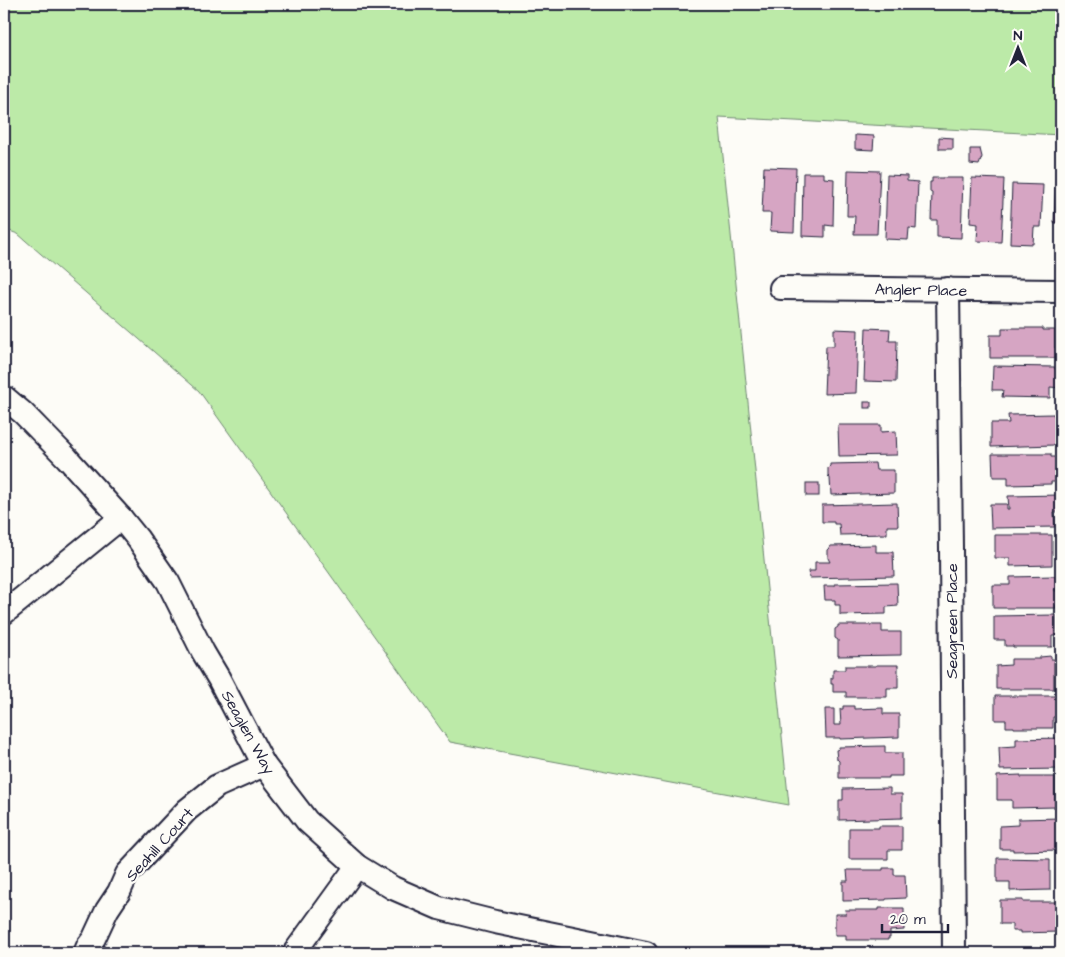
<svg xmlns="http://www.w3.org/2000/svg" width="1065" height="957" viewBox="0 0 1065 957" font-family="'Architects Daughter',sans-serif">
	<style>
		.green { fill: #bceaa8; stroke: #6f8672 }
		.building { fill: #d6a5c3; stroke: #22223b }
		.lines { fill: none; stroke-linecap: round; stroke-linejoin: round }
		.street-casing { stroke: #22223b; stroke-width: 26 }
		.street { stroke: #fdfcf7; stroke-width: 22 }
		.labels { text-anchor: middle; stroke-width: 4.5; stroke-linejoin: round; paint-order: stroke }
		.street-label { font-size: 16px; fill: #22223b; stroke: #fdfcf7 }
	</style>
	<rect width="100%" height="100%" fill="#fdfcf7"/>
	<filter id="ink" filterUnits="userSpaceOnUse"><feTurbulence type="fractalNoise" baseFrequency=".02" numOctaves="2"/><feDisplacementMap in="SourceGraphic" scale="10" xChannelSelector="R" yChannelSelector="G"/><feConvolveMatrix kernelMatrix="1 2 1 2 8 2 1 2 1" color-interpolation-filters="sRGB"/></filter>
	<g filter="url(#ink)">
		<polygon class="green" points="4,4 1061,4 1061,135 719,117 789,805 450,742 199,391 18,234 4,229"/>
		<g class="building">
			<polygon points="855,135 874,136 873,150 855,149"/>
			<polygon points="939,137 953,138 953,149 939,149"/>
			<polygon points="970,149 980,149 982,157 979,165 970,164"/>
			<polygon points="764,167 796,168 794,232 770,231 771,213 762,213"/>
			<polygon points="848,170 880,171 877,234 854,234 855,216 847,216"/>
			<polygon points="803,173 824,173 824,178 834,179 833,226 825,225 825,237 802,236"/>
			<polygon points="887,175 907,176 907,181 918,182 916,229 909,228 908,240 885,239"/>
			<polygon points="1056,176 1061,177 1061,223 1054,223"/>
			<polygon points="932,178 963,178 961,238 937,237 937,220 931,220 932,193 930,192 930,182 932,182"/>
			<polygon points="972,178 1004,179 1001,242 977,241 978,224 970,223"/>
			<polygon points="1012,184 1043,185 1041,227 1034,227 1033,244 1010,243"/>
			<polygon points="866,328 890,329 889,341 897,341 896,382 864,381"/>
			<polygon points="1002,328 1043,328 1043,330 1055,330 1055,348 1061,348 1061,358 990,358 990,335 1002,335"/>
			<polygon points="834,329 858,330 856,393 824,394 826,346 834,346"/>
			<polygon points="993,366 1055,367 1055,369 1061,369 1061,388 1050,387 1050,398 1002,397 1003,390 992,390"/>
			<rect x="864" y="402" width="7" height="6"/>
			<polygon points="1054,414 1054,416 1056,419 1057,427 1055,429 1061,429 1061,444 1054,444 1054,445 991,447 991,423 1009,423 1008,415"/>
			<polygon points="838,425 881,425 881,432 896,431 897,455 839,456"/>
			<polygon points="992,454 1051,454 1051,457 1061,457 1061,482 1051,482 1051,484 1008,485 1008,477 993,477"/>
			<polygon points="875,463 876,470 894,470 894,493 831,495 830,478 828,476 828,468 830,466 830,464"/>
			<rect x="806" y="483" width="13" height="13"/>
			<polygon points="1061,495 1061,512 1054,512 1055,527 991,528 990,504 1007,504 1007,509 1009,509 1008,496"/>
			<polygon points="897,503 898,526 887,526 887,534 840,535 839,524 834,524 834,522 822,522 822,505"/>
			<polygon points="995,535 1052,535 1052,565 1010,566 1010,558 995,558"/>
			<polygon points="876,545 876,552 893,552 894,576 809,578 808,571 815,571 815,562 830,562 828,558 828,550 830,548 830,546"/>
			<polygon points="1055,576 1056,581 1058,581 1058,589 1055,589 1055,591 1061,591 1061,605 1056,605 1056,608 993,608 993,585 1010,585 1010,577"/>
			<polygon points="897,583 898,606 886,607 886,614 840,615 840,605 835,605 835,600 825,600 824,586 834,586 834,584"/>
			<polygon points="1056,615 1056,636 1052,636 1052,647 1013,647 1013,646 1005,646 1005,640 994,640 994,616"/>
			<polygon points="838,625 882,625 882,632 901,632 901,655 838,656 838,640 835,638 835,629 838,627"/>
			<polygon points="1051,656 1051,659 1054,659 1054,689 996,689 996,666 1011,665 1011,659 1040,659 1040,657"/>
			<polygon points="876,665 898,665 898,688 887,688 887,697 846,697 846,692 833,692 833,684 831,684 831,678 833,678 833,670 845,670 845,666 876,666"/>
			<polygon points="995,696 1057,696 1058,717 1053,717 1053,728 1014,728 1014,727 1006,727 1006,720 995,720"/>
			<polygon points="843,706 854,706 854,709 883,708 883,714 899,714 899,737 840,739 840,738 826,738 825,709 834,709 834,725 841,725 840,709 843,709"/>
			<polygon points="1061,738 1061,769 1000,770 999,747 1016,746 1016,739"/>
			<polygon points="885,746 885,753 902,753 902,776 889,776 889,778 839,778 839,761 837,759 836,750 839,749 839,747"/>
			<polygon points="1021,775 1021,777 1055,777 1055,807 1012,808 1012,800 997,800 997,776"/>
			<polygon points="890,788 890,794 902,794 902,818 839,820 839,800 843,800 843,789"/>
			<polygon points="1061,818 1061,850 1013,851 1013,849 1000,849 1000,826 1018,825 1018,819"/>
			<polygon points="879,826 902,826 902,850 888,850 888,859 849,859 849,828 879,828"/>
			<polygon points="997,858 1050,859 1050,890 1010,891 1010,882 997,882"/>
			<polygon points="883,868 894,868 894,875 905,875 906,898 886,899 886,900 843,901 843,881 848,881 847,870 883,870"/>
			<polygon points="1000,900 1023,900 1023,902 1061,902 1061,922 1058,922 1058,932 1020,933 1020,931 1012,931 1012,924 1000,924"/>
			<polygon points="879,908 904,908 904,930 890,931 890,938 888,938 888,940 846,940 846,935 835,935 835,914 846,914 845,910 879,910"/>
		</g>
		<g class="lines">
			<defs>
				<g id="street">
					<polyline points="781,288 1061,291"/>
					<polyline points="948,289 951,548 954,953"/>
					<polyline points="4,397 23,413 67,458 121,518 138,539 168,582 203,652 219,679 264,765 307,821 357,866 393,888 439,908 495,922 646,953"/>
					<polyline points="4,613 121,518"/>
					<polyline points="85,953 88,946 94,938 107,910 119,892 127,874 187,810 217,786 264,765"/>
					<polyline points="294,953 357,866"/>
				</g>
			</defs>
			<use href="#street" class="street-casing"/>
			<use href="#street" class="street"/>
		</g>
	</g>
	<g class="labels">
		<g class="street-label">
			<text transform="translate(921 289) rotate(1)" y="6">Angler Place</text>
			<text transform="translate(951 621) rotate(-90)" y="6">Seagreen Place</text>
			<text transform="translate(249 732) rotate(61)" y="6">Seaglen Way</text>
			<text transform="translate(159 844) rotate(-48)" y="6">Seahill Court</text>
		</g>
	</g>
	<rect width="1065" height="957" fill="none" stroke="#fdfcf7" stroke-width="20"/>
	<rect x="10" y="10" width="1045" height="937" fill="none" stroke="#22223b" stroke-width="2" filter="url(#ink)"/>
	<g transform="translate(1018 48)" stroke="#fdfcf7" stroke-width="4" paint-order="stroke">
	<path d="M0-4L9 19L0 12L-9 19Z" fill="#22223b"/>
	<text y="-8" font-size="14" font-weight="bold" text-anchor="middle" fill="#22223b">N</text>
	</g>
	<path d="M882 924v8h66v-8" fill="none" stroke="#22223b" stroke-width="2.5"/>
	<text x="890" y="924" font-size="15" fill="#22223b" stroke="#fdfcf7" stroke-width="4" paint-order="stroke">20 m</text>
</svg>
